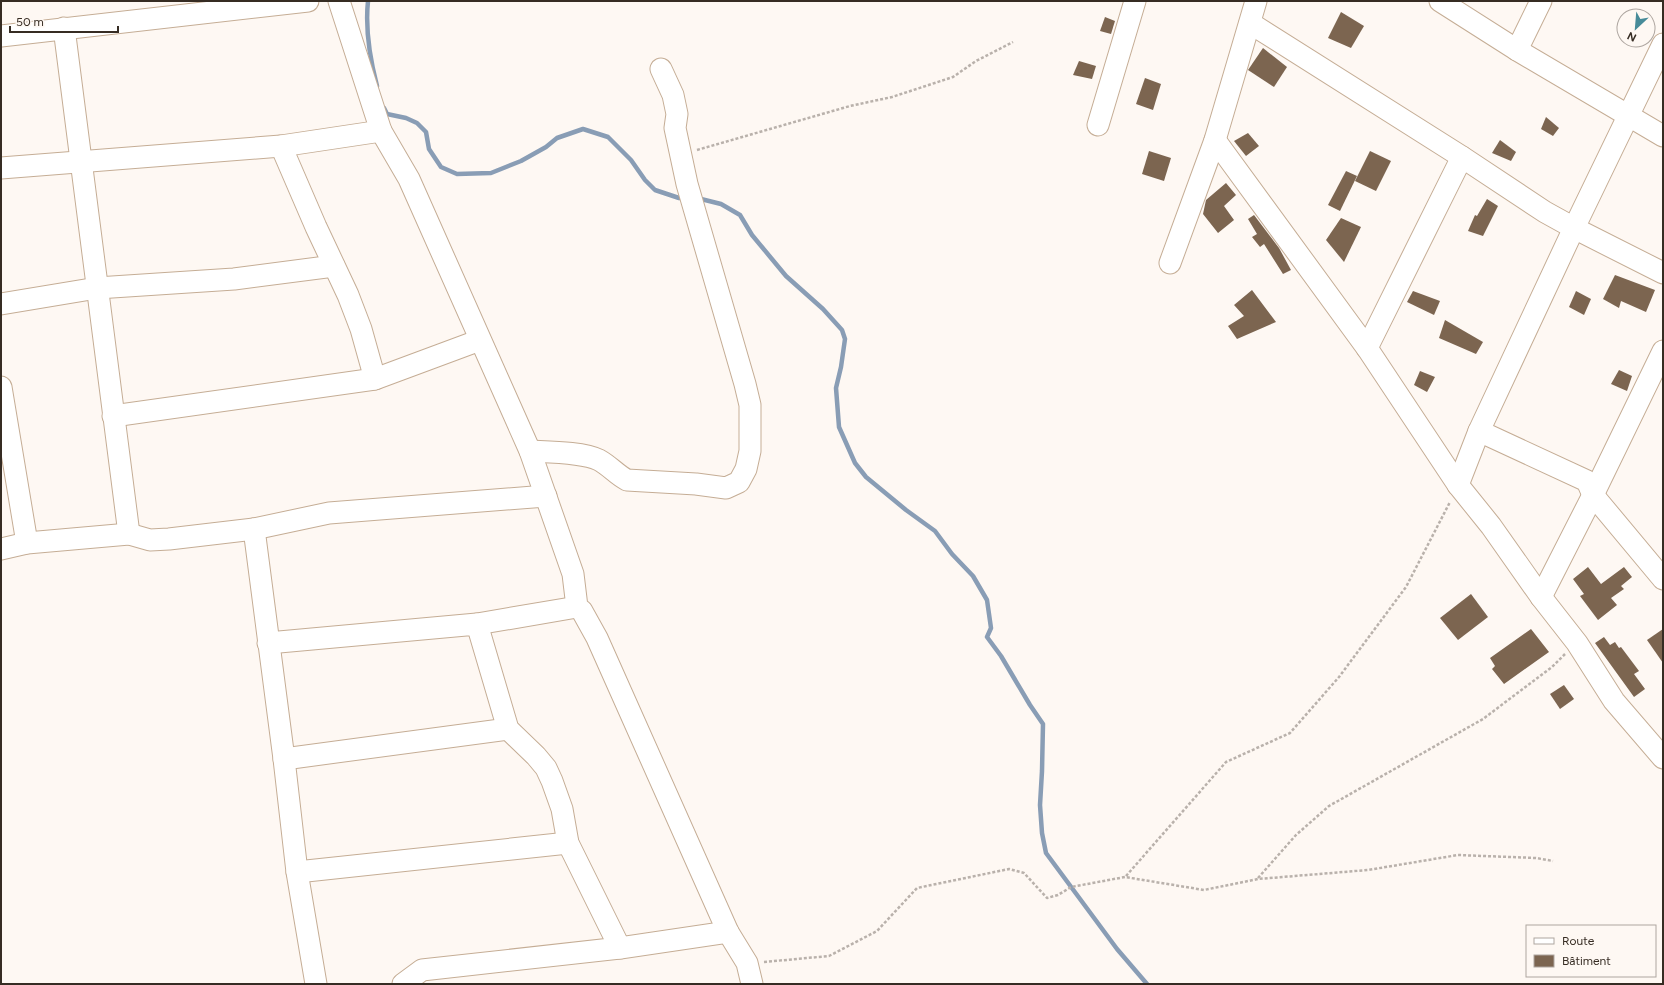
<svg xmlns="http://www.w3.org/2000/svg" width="1664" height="985" viewBox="0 0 1664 985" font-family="Figtree,sans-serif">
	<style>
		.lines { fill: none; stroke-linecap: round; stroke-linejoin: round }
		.stream { stroke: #899db5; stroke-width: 4.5 }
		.building { fill: #7c6550 }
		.minor-casing { stroke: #c5ad95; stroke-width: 23 }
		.path { stroke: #b9b1ab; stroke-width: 2.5; stroke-dasharray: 3 2; stroke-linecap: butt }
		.minor { stroke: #fff; stroke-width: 21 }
	</style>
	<rect width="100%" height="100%" fill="#fef8f3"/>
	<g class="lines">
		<g class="stream">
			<path d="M368 1C365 29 370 59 377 86"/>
			<polyline points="384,108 387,114 406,118 417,123 426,132 429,149 441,167 457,174 491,173 521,161 546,147 557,138 583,129 608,137 631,160 645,180 655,190 679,198 685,198"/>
			<polyline points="697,198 721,204 740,215 752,235 786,276 823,309 842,330 845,339 841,367 836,388 839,427 855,463 866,477 906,510 935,531 952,554 973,576 987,600 991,628 987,637 1001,656 1030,705 1043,724 1042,771 1040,805 1042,833 1046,853 1117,949 1147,984"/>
		</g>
	</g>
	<g class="building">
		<polygon points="1341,12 1364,26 1351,48 1328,38"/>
		<polygon points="1105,17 1115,21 1111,34 1100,31"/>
		<polygon points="1263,48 1287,67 1274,87 1248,70"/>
		<polygon points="1079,61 1096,66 1092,79 1073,75"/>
		<polygon points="1145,78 1161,84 1153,110 1136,104"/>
		<polygon points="1546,117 1559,128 1553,136 1541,129"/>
		<polygon points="1248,133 1259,146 1246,156 1234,141"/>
		<polygon points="1500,140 1516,152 1511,161 1492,153"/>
		<polygon points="1149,151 1171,158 1164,181 1142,174"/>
		<polygon points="1370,151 1391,161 1376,191 1355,181"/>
		<polygon points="1346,171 1357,176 1340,211 1328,205"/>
		<polygon points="1226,183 1236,195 1224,206 1234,220 1218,233 1203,214 1206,200"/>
		<polygon points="1487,199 1498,206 1483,236 1468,231 1475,215 1477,216"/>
		<polygon points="1254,215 1279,248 1291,270 1283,274 1264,244 1260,247 1252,237 1257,234 1248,219"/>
		<polygon points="1341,218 1361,227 1344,262 1326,240"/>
		<polygon points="1615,275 1655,290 1646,312 1621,301 1619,308 1603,299"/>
		<polygon points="1252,290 1276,322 1237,339 1228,326 1244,316 1234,305"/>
		<polygon points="1413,291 1440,301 1434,315 1407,302"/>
		<polygon points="1576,291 1591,299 1584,315 1569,307"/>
		<polygon points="1445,320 1483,342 1476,354 1439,338"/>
		<polygon points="1619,370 1632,376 1627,391 1611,384"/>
		<polygon points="1420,371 1435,377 1427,392 1414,385"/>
		<polygon points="1588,567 1601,584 1624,567 1632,577 1621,586 1624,589 1611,598 1617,605 1598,620 1580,596 1584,594 1573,579"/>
		<polygon points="1471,594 1488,617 1458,640 1440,618"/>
		<polygon points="1531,629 1549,652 1504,684 1492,669 1495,666 1490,658"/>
		<polygon points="1663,629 1663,663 1647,640"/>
		<polygon points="1604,637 1610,645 1615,642 1619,648 1621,647 1639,671 1634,674 1645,689 1634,697 1595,643"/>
		<polygon points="1564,685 1574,699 1560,709 1550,694"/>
	</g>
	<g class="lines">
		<defs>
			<g id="minor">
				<polyline points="339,1 381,131 409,179 530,451 573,574 577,607 582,611 597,638 728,932 747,963 752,984"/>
				<polyline points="1440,1 1517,50 1663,136"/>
				<polyline points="1250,23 1462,157 1545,212 1574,228 1663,273"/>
				<polyline points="64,28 129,534"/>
				<polyline points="1,36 308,1"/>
				<polyline points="1517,50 1541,1"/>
				<polyline points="1098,125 1135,1"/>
				<polyline points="1215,140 1367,348 1458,485 1491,526 1541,597 1577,643 1614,701 1663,758"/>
				<polyline points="281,146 316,227 348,295 361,329 375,379"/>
				<polyline points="1,168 281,146 381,131"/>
				<polyline points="1170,263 1215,140 1256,1"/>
				<polyline points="1,304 97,288 234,279 334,266"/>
				<polyline points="1367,348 1462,157"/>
				<polyline points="1,387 27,543"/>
				<polyline points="113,416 375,379 480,340"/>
				<polyline points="1479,431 1587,481 1593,495 1663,579"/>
				<path d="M530 451C549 452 583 452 599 460 610 466 617 475 627 480L696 484 726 488 739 482 746 469 750 451V405L745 384 687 184 675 128 677 114 673 95 661 69"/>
				<polyline points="1458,485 1479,431 1574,228 1663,44"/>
				<polyline points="254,529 284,759 297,872 316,984"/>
				<polyline points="1,549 27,543 129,534 150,540 169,539 254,529 329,513 546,496"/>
				<polyline points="1541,597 1593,495 1663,351"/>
				<polyline points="477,624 577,607"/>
				<polyline points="268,643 477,624 508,729 536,756 546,768 552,781 562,809 568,843 620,948"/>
				<polyline points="284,759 508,729"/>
				<polyline points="297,872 568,843"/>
				<polyline points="403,984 422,970 620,948 728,932"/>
			</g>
		</defs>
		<use href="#minor" class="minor-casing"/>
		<g class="path">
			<polyline points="697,150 850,106 892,97 953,77 976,61 1013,42"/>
			<polyline points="1126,876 1226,762 1290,733 1339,677 1406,587 1450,502"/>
			<polyline points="1258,878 1296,835 1329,806 1483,719 1552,667 1565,654"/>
			<polyline points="764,962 829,956 877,931 917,888 1009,869 1024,873 1047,898 1058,895 1071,887 1125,877 1204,890 1258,879 1368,870 1458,855 1536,858 1553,861"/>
		</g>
		<use href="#minor" class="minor"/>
	</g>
	<rect width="1664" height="985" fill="none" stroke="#362c23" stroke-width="4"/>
	<rect x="1526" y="925" width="130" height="52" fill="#fef8f3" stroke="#aea6a0"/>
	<rect x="1534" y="938" width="20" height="6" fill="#ffffff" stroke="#aea6a0"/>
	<text x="1562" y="945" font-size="12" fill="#362c23">Route</text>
	<rect x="1534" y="955" width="20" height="12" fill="#7c6550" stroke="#aea6a0"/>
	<text x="1562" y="965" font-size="12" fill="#362c23">Bâtiment</text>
	<g transform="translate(1636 28) rotate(206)"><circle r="19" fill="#fef8f3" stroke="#aea6a0"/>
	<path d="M0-3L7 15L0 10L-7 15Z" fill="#478b99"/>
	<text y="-6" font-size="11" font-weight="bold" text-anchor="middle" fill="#362c23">N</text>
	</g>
	<path d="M10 26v6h108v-6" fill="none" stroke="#362c23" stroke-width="2"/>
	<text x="16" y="26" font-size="12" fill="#362c23" stroke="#fef8f3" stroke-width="3" paint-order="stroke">50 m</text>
</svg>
